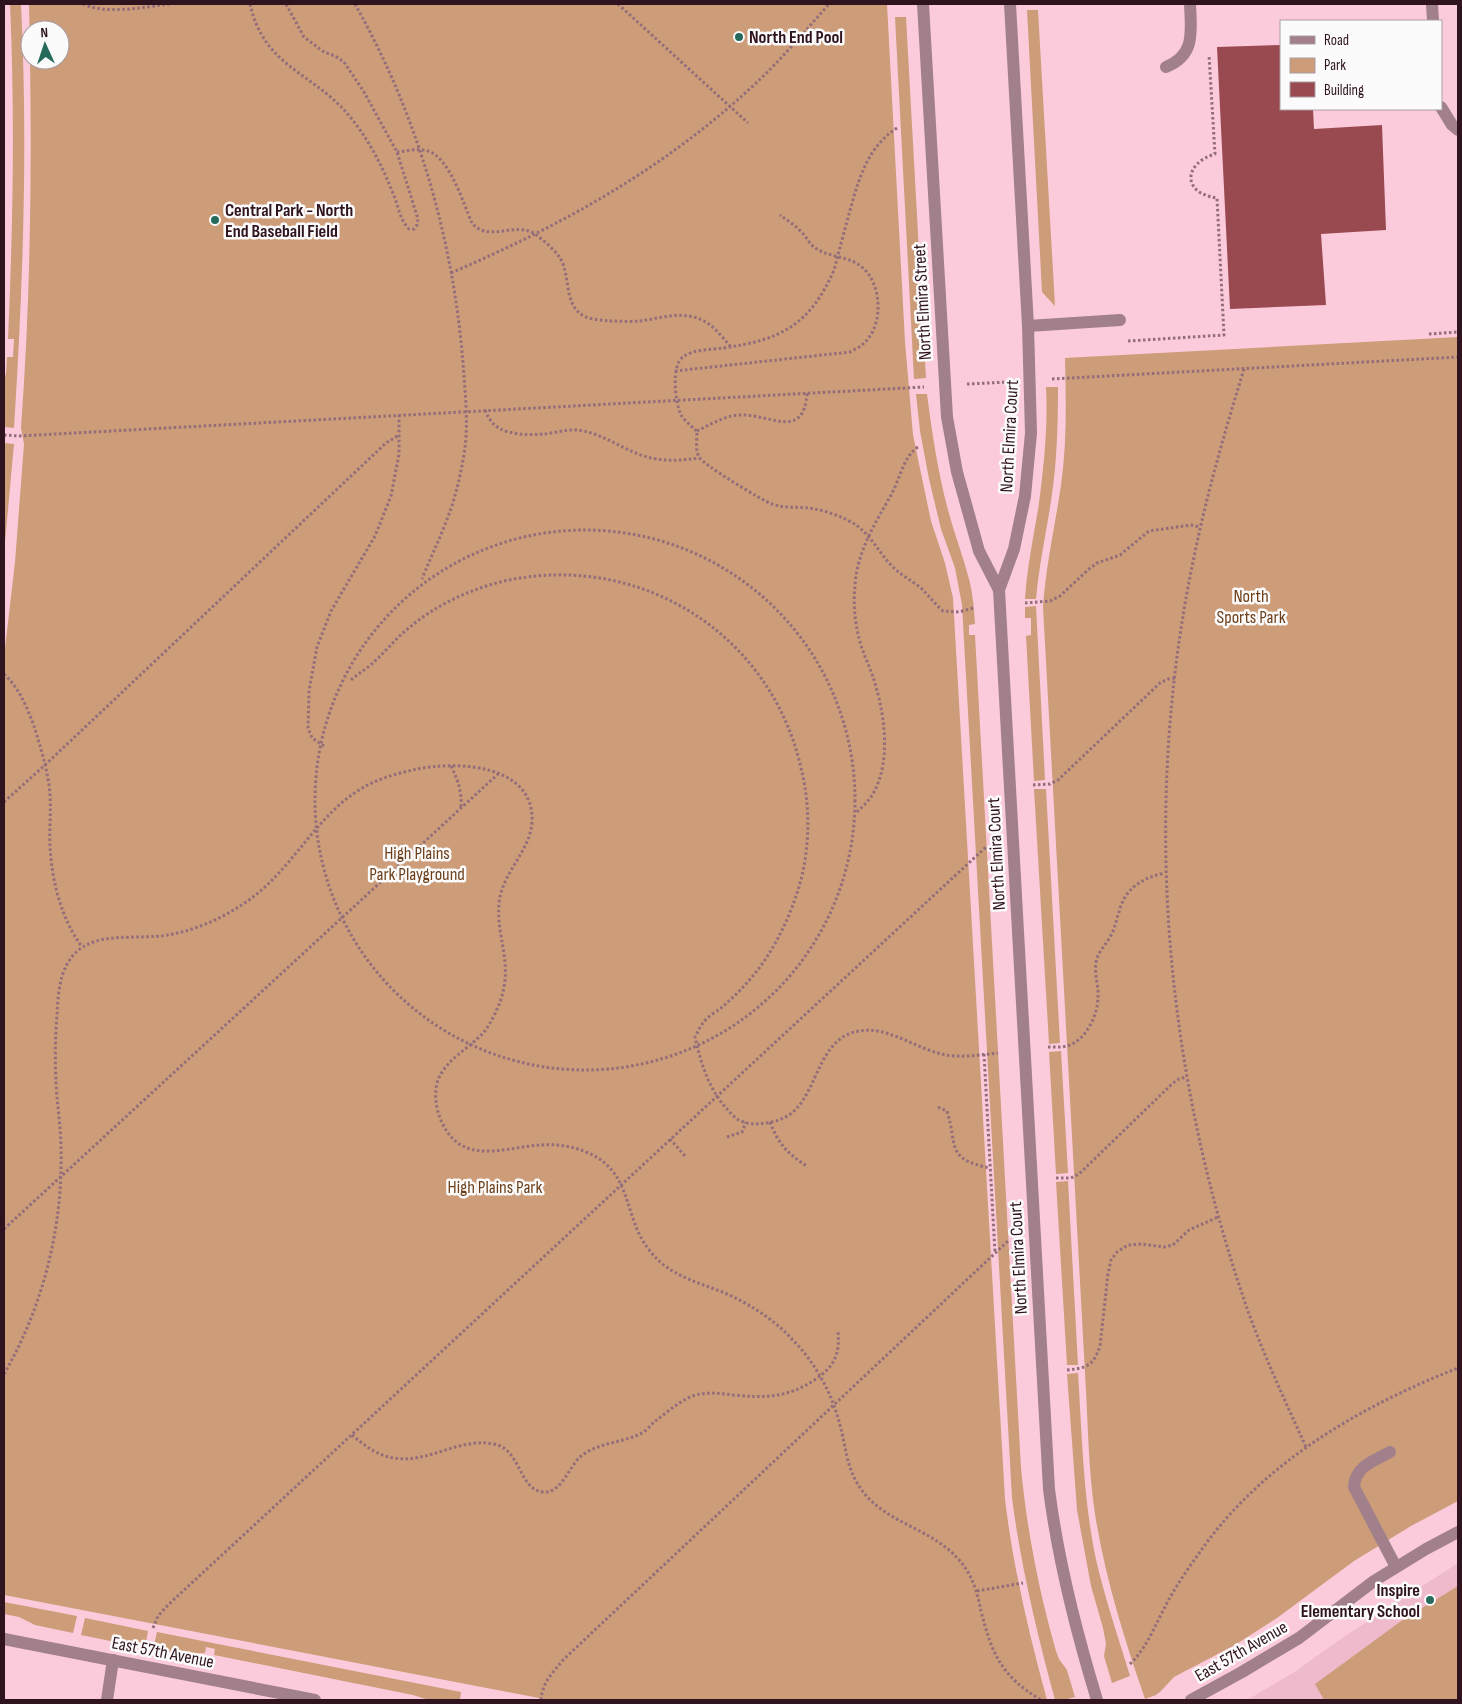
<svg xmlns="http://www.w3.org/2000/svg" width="1462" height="1704" viewBox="0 0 1462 1704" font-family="'Sofia Sans Condensed',sans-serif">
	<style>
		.built { fill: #efbacc }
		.green { fill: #cd9c79 }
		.building { fill: #994a51 }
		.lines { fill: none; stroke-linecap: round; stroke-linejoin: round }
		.path { stroke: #936d7a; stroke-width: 3; stroke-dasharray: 2.5 2.5; stroke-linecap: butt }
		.minor { stroke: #a1808b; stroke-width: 12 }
		.poi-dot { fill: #266a5b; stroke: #fbfbfb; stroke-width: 2 }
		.labels { text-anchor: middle; stroke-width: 5; stroke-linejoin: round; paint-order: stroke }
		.poi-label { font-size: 18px; font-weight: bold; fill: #2f131e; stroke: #fbfbfb; text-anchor: start }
		.street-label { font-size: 18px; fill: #2f131e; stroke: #fbfbfb }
		.park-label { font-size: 18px; fill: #6c3e19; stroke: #fbfbfb }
	</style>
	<rect width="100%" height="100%" fill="#fccbdb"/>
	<polygon class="built" points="1458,1563 1458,1700 1247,1700 1293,1673 1345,1636"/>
	<g class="green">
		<path d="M10 4H21C28 145 23 286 14 428L4 427V381L6 373 7 357H13L14 339H8C13 227 15 115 10 4Z"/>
		<path d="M29 4H887L905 342 913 435 931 521 945 563 953 598 1005 1499C1013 1567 1029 1634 1047 1700H549L4 1595V657L15 562 24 444 21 428C30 306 32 183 30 60H60V30H30V50Z"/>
		<polygon points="1027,10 1038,10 1055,306 1042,292"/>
		<polygon points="895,17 906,17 926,378 914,379"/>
		<path d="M1458 337V1501L1411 1526 1354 1561 1277 1618 1235 1645 1174 1677 1161 1691 1156 1695 1145 1699C1124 1638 1105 1577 1095 1514 1088 1467 1088 1420 1085 1373L1043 607C1046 565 1055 526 1061 485 1067 443 1066 401 1065 358Z"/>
		<path d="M1046 387H1058C1058 425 1057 463 1051 501 1046 534 1039 566 1036 599H1025C1027 567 1034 535 1039 503 1044 465 1048 426 1046 387Z"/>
		<path d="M916 394H927C932 433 938 472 948 510 954 533 963 556 969 579 973 594 974 609 975 624L969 625V635H975L1021 1468C1027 1531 1039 1591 1056 1651L1059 1659 1067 1670 1075 1697 1063 1700H1055C1037 1633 1021 1567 1012 1498L962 605 955 568 941 529 929 479 920 431Z"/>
		<polygon points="4,443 14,444 4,553"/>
		<polygon points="1036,606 1045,780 1034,781 1026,636 1031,635 1031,618 1025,618 1025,607"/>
		<polygon points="1034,789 1046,789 1060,1043 1049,1044"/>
		<polygon points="1061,1051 1068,1173 1056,1174 1049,1052"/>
		<polygon points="1068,1181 1078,1365 1067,1365 1056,1182"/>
		<path d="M1078 1373C1082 1434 1083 1495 1095 1555 1104 1596 1118 1636 1130 1676L1112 1683 1104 1656 1106 1644 1103 1628 1091 1586 1077 1510 1067 1374Z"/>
		<polygon points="1458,1586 1458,1700 1324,1700 1315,1684 1404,1619"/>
		<polygon points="4,1602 77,1616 73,1633 35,1625 19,1617 4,1614"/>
		<polygon points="85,1618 148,1631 145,1648 81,1635"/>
		<polygon points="157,1632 461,1692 460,1700 429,1700 413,1695 214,1655 215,1649 206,1647 205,1653 180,1654 153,1649"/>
	</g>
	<polygon class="building" points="1281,45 1281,109 1313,109 1314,129 1382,125 1386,230 1321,234 1326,305 1230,309 1217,47"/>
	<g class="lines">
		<g class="path">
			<path d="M83 4C108 15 143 7 170 4"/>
			<path d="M250 4C264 66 309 71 346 112 366 135 381 163 392 191 398 203 399 219 409 229H414L417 225 418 219 397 152 364 92 344 62 335 56 324 52 304 37 286 4"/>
			<path d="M355 4C417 114 453 238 463 363 465 393 469 424 464 454 460 479 454 503 444 527 437 545 429 561 422 579"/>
			<polyline points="618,4 748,123"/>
			<path d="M897 128C867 147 858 181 849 214 844 232 839 251 834 270 810 325 781 340 723 348 711 350 693 349 683 357 671 365 675 403 681 415 685 421 691 426 697 431 697 439 695 450 699 457 702 464 763 501 772 504 786 509 800 506 814 509 828 511 845 518 856 525 873 537 880 555 894 568 902 576 913 581 922 589 929 596 935 604 943 611L959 612 973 608"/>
			<path d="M397 152C407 151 418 148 428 151 450 158 463 203 472 223 488 243 515 221 535 234 543 240 555 250 560 258 571 275 563 305 584 316 592 320 602 320 610 321 620 321 631 322 640 321 662 318 683 310 704 321 714 326 723 338 731 347"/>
			<path d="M451 273C564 224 664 169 755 84 781 60 805 31 829 4"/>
			<polyline points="1429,334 1458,332"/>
			<path d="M1128 341 1224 335 1217 198C1181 193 1184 163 1215 154L1209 55"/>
			<path d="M1244 369C1225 431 1207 493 1194 557 1141 808 1164 1072 1249 1314 1266 1360 1286 1403 1306 1447"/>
			<path d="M675 371 850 352C858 348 865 344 870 336 883 317 880 283 863 268 850 256 831 258 817 249 811 246 808 240 804 235 798 227 788 221 780 215"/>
			<polyline points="1052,379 1458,357"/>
			<polyline points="967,384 1008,382"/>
			<path d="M485 410C490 422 496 429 509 432 520 435 533 435 544 434 555 433 566 429 578 430 600 433 618 446 638 454 659 462 678 461 699 458"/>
			<path d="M697 431C711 424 726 415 741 415 770 414 804 441 807 393"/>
			<polyline points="4,435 19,436 924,387"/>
			<circle cx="585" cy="800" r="270"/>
			<polyline points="1025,603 1050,601 1060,596 1089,569 1097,563 1120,555 1149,531 1191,525 1200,527"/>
			<path d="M4 674C19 688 27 707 34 726 40 745 46 765 49 785 52 806 49 826 50 846 52 882 61 918 82 947"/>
			<path d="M351 680C359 673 368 668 375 661 387 650 397 637 410 627 437 604 475 587 509 580 643 553 771 635 801 768 811 807 810 852 798 890 787 925 769 960 744 986 737 994 729 1001 721 1008 716 1012 708 1016 704 1022 700 1026 698 1032 695 1037 701 1063 708 1088 727 1109 731 1113 735 1119 741 1121 749 1125 758 1124 767 1123 778 1121 789 1117 797 1108 818 1085 821 1037 859 1031 886 1026 912 1046 938 1053 957 1059 978 1055 998 1053"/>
			<polyline points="324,746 312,738 308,728 309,691 317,647 331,611 375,536 391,496 399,454 399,415"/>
			<path d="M451 766C458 780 462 792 461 807"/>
			<polyline points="1033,785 1050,784 1058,780 1160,683 1168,679 1175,678"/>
			<polyline points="4,802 45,765 386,443 399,435"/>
			<path d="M857 812C863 806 870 800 874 792 892 758 884 709 872 674 868 663 863 653 860 642 855 624 853 604 855 586 857 551 875 524 891 495 900 479 903 457 918 447"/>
			<path d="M1048 1047C1057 1047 1066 1048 1074 1043 1088 1035 1098 1013 1098 997 1099 986 1094 975 1096 963 1097 953 1105 946 1110 937 1115 929 1116 920 1119 912 1125 888 1142 878 1165 873"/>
			<polyline points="984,1054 995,1253"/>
			<path d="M938 1107 947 1111C958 1146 945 1159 990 1168"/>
			<path d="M770 1122C779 1145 787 1153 808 1167"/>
			<polyline points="727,1137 742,1132 746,1122"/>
			<polyline points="670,1139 685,1156"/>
			<polyline points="1056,1178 1071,1178 1079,1174 1173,1083 1179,1079 1186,1077"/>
			<polyline points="4,1229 498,774"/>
			<path d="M1067 1370C1087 1368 1093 1366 1100 1346L1108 1274 1111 1260 1117 1252 1128 1245 1141 1244 1164 1247 1173 1245 1189 1230 1218 1217"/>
			<path d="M4 1374C43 1307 63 1227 61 1149 61 1127 57 1105 56 1082 55 1060 55 1038 57 1015 58 997 59 976 69 961 90 927 139 942 173 934 202 928 229 915 253 897 295 865 318 813 364 787 380 778 399 773 417 769 457 761 534 764 532 821 531 851 502 872 499 903 496 939 514 963 500 1002 496 1012 491 1023 484 1032 470 1048 446 1059 438 1080 432 1097 438 1119 448 1133 470 1164 511 1146 542 1145 557 1144 572 1146 586 1152 634 1171 622 1217 650 1251 670 1277 699 1282 727 1294 751 1305 773 1319 791 1338 815 1362 832 1393 840 1425 845 1443 846 1462 855 1479 879 1527 936 1524 966 1569 974 1581 978 1596 981 1611 992 1654 1001 1676 1041 1700"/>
			<path d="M352 1435C364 1445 378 1456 394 1458 428 1464 459 1437 494 1444 521 1449 519 1490 543 1492 561 1494 569 1467 580 1457 596 1443 621 1443 640 1434 645 1432 650 1426 654 1422 665 1414 676 1404 688 1398 702 1391 718 1393 733 1395 765 1398 788 1398 816 1379 835 1366 840 1353 838 1331"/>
			<polyline points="977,1591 1023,1583"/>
			<polyline points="153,1628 158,1616 168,1605 986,847"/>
			<path d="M1130 1664C1147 1648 1156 1623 1167 1603 1177 1584 1190 1566 1202 1549 1264 1462 1361 1406 1458 1368"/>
			<path d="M541 1700C542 1683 553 1672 564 1659L1008 1241"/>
		</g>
		<g class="minor">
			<polyline points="923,4 947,417 957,472 979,551 999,590"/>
			<path d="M1010 4 1028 326 1031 433 1025 496 1014 549 999 590 1049 1489C1058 1561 1076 1631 1097 1700"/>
			<polyline points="1432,4 1433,21"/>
			<path d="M1166 67C1196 55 1191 31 1190 4"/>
			<polyline points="1441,107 1452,125 1458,130"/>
			<polyline points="1028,326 1120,320"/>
			<path d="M1390 1452C1374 1461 1355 1466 1354 1487L1396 1567"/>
			<polyline points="4,1639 315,1700"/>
			<polyline points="107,1700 113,1660"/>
			<polyline points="1191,1700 1242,1672 1299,1638 1374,1581 1426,1549 1458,1532"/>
		</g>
	</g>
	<g class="poi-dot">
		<circle cx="739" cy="37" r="5"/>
		<circle cx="215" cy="220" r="5"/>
		<circle cx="1430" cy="1600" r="5"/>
	</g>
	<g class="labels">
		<g class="poi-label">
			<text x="749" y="43">North End Pool</text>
			<text x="225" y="216">Central Park - North<tspan x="225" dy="21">End Baseball Field</tspan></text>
			<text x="1420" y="1596" text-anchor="end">Inspire<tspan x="1420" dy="21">Elementary School</tspan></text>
		</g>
		<g class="street-label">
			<text transform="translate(922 302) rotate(-93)" y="6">North Elmira Street</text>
			<text transform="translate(1009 436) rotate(-87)" y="6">North Elmira Court</text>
			<text transform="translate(996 854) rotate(-93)" y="6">North Elmira Court</text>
			<text transform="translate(1018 1258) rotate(-93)" y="6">North Elmira Court</text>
			<text transform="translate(1241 1651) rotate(-30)" y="6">East 57th Avenue</text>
			<text transform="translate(163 1652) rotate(11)" y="6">East 57th Avenue</text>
		</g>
		<g class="park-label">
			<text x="1251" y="602">North<tspan x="1251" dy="21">Sports Park</tspan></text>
			<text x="417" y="859">High Plains<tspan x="417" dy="21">Park Playground</tspan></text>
			<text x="495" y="1193">High Plains Park</text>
		</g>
	</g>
	<rect width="1462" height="1704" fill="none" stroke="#2f131e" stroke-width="10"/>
	<rect x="1280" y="20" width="162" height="90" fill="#fbfbfb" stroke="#a99ea3"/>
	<rect x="1290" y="36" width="25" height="8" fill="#a1808b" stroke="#a99ea3"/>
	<text x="1324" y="45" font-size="15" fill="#2f131e">Road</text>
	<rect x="1290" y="58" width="25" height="15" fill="#cd9c79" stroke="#a99ea3"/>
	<text x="1324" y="70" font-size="15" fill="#2f131e">Park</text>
	<rect x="1290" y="82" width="25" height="15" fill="#994a51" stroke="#a99ea3"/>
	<text x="1324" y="95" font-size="15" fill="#2f131e">Building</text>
	<g transform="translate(45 45) rotate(357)"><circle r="24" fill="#fbfbfb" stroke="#a99ea3"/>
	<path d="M0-4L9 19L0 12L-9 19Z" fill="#266a5b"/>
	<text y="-8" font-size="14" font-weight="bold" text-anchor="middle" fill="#2f131e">N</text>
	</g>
</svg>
